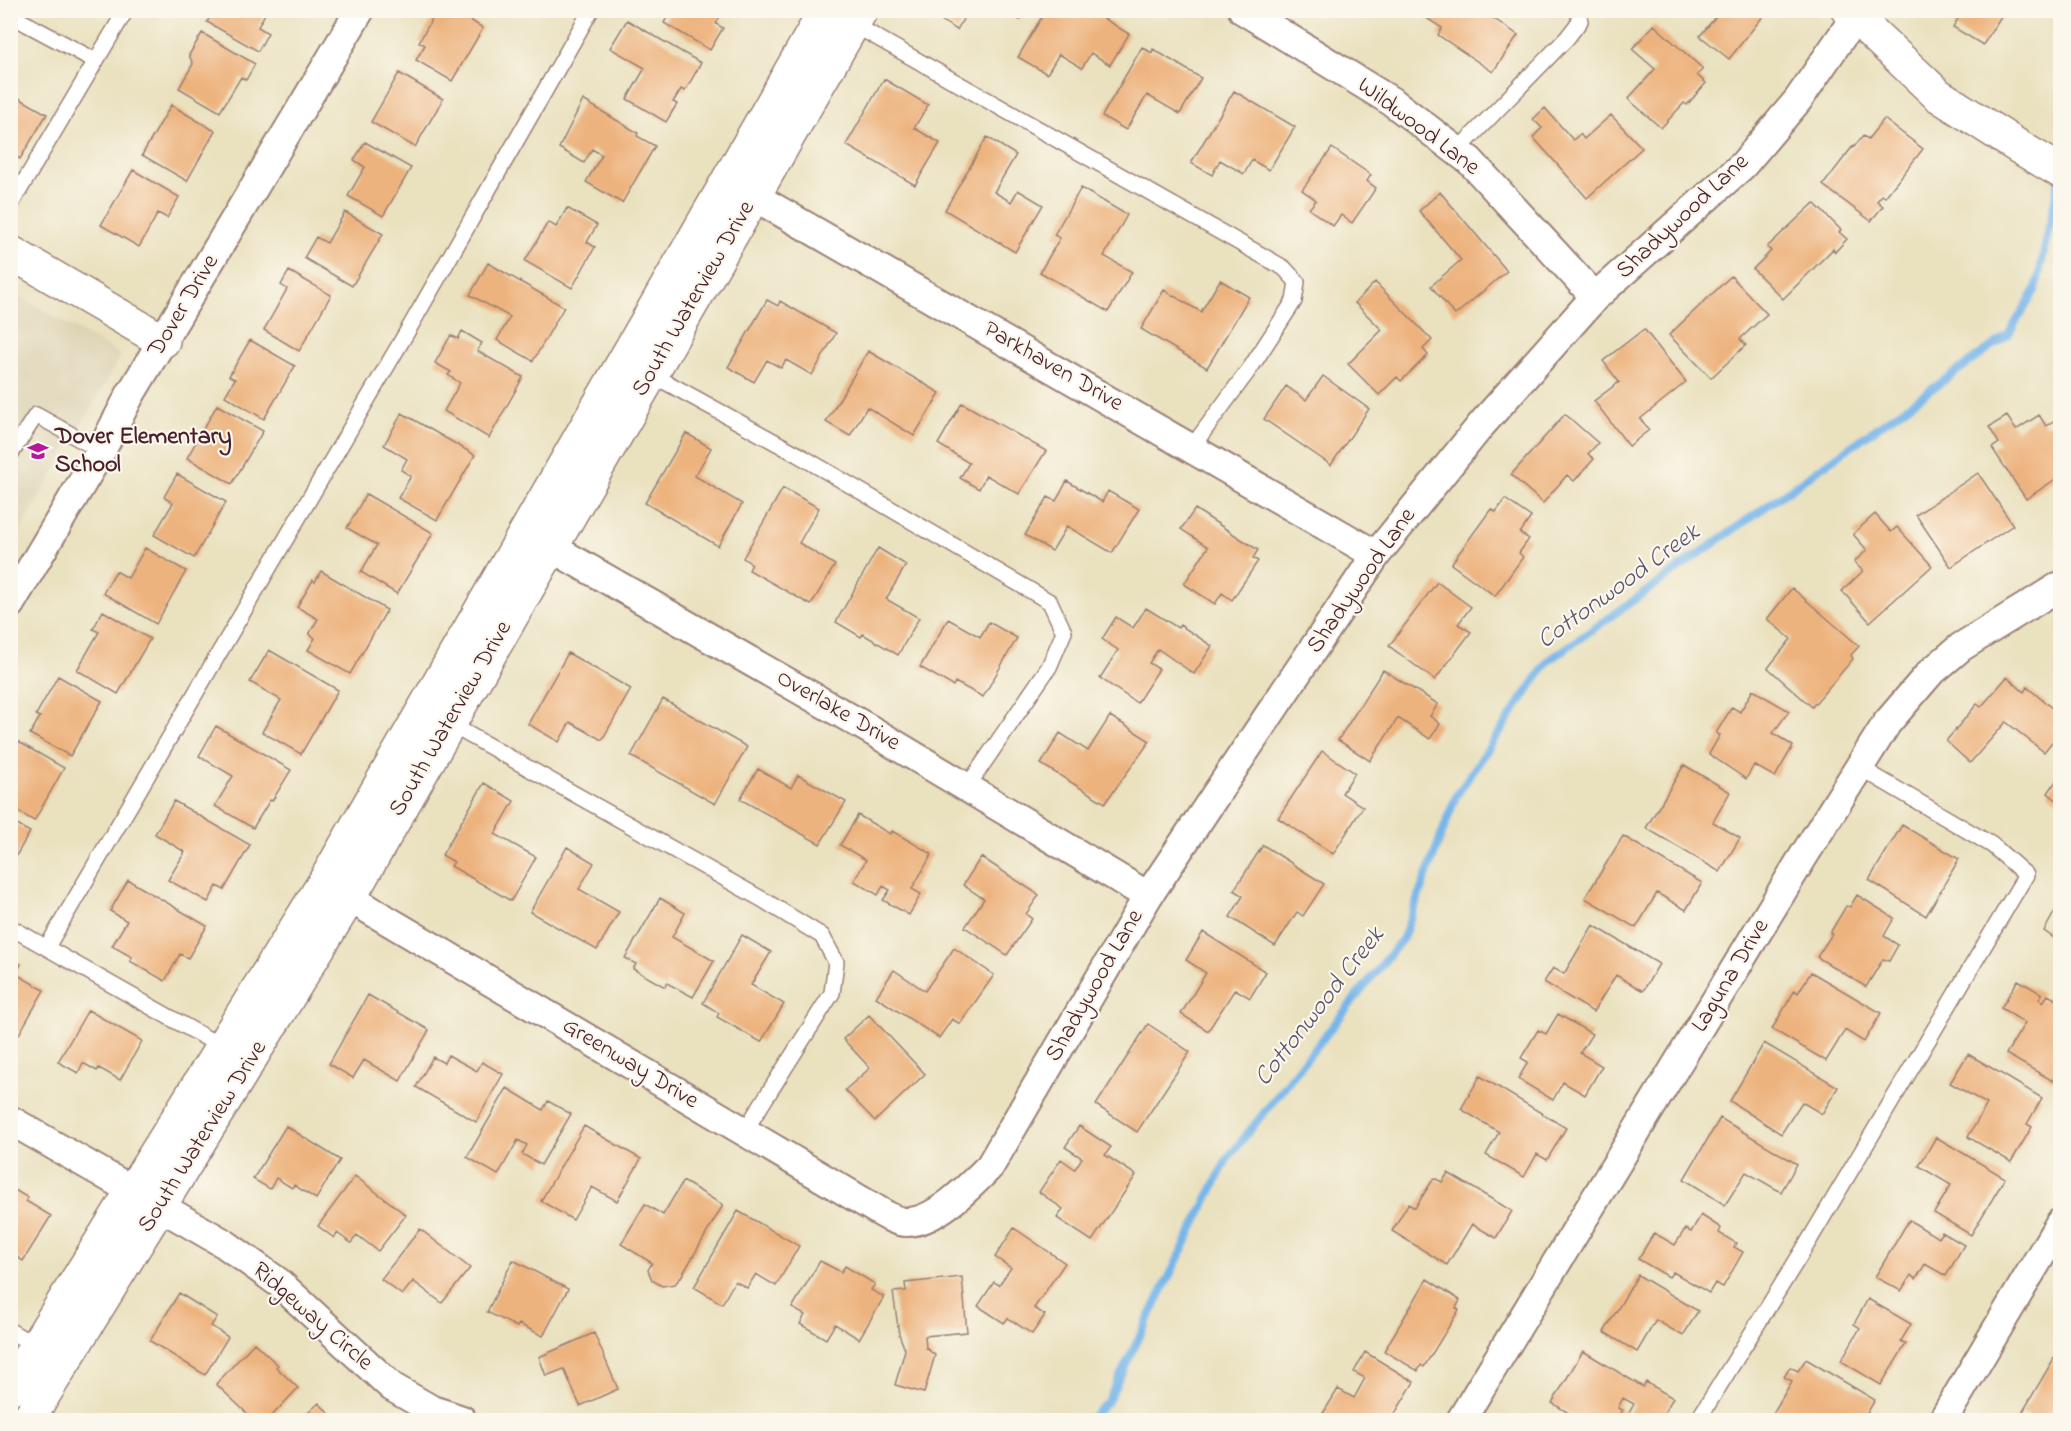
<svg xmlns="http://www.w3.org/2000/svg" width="2071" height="1431" font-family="'Indie Flower',sans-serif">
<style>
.built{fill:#ddd3b4}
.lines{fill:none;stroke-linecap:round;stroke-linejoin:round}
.stream{stroke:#77b6ea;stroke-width:8}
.building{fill:#edb37e}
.lane-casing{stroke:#9a8075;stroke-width:18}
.street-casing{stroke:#9a8075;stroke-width:32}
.secondary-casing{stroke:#9a8075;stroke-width:36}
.lane{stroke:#fff;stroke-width:15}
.street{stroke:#fff;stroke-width:28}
.secondary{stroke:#fff;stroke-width:33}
.labels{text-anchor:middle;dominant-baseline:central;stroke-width:4.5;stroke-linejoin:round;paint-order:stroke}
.street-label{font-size:24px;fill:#4a1f2b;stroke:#fbf7ec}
.poi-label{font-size:24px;font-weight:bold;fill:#4a1f2b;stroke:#fbf7ec;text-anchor:start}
.water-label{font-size:26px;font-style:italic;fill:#5a546e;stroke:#fbf7ec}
</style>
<rect width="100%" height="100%" fill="#fbf7ec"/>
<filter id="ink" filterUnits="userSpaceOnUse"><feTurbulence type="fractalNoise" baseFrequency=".0167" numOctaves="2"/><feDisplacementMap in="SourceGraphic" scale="12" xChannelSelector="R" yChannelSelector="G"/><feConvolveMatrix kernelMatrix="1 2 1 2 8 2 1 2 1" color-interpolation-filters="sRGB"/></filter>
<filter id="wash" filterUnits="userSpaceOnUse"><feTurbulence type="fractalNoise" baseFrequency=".008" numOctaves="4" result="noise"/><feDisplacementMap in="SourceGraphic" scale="24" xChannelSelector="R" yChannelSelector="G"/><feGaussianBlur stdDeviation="1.35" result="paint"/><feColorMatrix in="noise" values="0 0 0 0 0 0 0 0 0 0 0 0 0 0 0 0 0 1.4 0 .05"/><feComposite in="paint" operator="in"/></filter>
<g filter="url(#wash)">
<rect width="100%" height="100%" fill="#eae1bf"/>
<path class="built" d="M11 291 121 355 11 547Z"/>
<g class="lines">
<path class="stream" d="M1089 1420 1108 1401 1227 1159 1403 938 1456 796 1548 661 2008 335 2036 289 2060 176"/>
</g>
<g id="blocks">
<path class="building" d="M214 10H267L258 27 268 33 258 51 207 22Z
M437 10H454L483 28 452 81 416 60 425 45 419 42Z
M671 10H723L716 24 723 28 710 50 664 23Z
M930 10H968L957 30 929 13Z
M1003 10H1025L1020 20Z
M1046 10H1090L1129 34 1110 65 1091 53 1082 68 1059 54 1047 74 1018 57Z
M1434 10H1489L1487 14 1518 35 1493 72 1438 35 1442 28 1428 19Z
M1721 10H1768L1729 59 1700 36Z
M1963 10H2005L1983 45 1953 27Z
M627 20 701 63 685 91 681 89 673 102 677 104 666 122 627 99 645 68 610 48Z
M1654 25 1703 69 1697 75 1706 83 1687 105 1684 103 1661 128 1628 99 1655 69 1632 49Z
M202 33 255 64 246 80 241 77 220 112 179 88 193 64 189 55Z
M1142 47 1152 53 1153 49 1201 78 1180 114 1147 95 1126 130 1102 116Z
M399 73 443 99 415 147 371 122Z
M884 79 928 105 914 128 940 143 915 185 846 145Z
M1234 91 1295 127 1269 170 1252 160 1244 174 1220 160 1212 175 1191 163Z
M10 93 47 114 20 159 10 153Z
M583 100 638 133 637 136 655 146 622 203 586 182 602 155 592 149 584 163 559 148Z
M171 105 215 131 187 181 142 155Z
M1545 108 1573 140 1580 134 1584 139 1611 115 1642 148 1587 198 1533 137 1542 128 1533 119Z
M1884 119 1923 149 1885 197 1882 195 1877 201 1883 206 1871 221 1823 185 1853 146 1854 147 1863 136 1868 139Z
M987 137 1016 155 994 192 1011 202 1018 190 1043 205 1015 252 945 210Z
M365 142 411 168 383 216 348 196 365 167 354 160Z
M1332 148 1371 175 1367 181 1376 188 1352 223 1341 215 1333 226 1309 209 1316 200 1302 190Z
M133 170 179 197 167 218 158 213 139 247 101 225Z
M1081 188 1127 215 1104 256 1132 272 1108 312 1040 272 1060 238 1054 235Z
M1440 192 1507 271 1455 315 1431 286 1461 260 1419 211Z
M1814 203 1841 230 1839 232 1847 239 1835 252 1833 249 1783 299 1753 269 1771 251 1767 247Z
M567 208 597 225 587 242 595 247 572 288 525 261 548 222 556 227Z
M345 212 383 234 352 286 304 258 316 237 327 243Z
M488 263 564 307 533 361 497 340 510 317 470 295Z
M289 271 331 295 299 351 264 330 287 289 281 285Z
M1731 276 1767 314 1740 339 1746 345 1711 378 1669 335Z
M1220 280 1249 297 1207 368 1141 329 1164 290 1201 312Z
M1375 282 1432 340 1423 349 1428 355 1401 381 1397 377 1379 395 1348 364 1382 330 1355 303Z
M767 300 778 306 780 301 836 333 812 375 786 360 781 368 767 360 754 382 728 367Z
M1644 329 1686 382 1640 419 1649 430 1629 446 1594 401 1619 382 1603 361Z
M462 331 482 343 477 351 523 377 489 438 444 411 460 383 448 375 451 372 435 363 451 335 458 339Z
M250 340 295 366 264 419 225 396 235 379 229 376Z
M868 351 940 393 914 436 867 407 850 436 826 422Z
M1323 376 1369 409 1331 465 1264 419 1286 386 1306 400Z
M962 403 1046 451 1019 494 986 475 979 489 960 478 969 463 938 444Z
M217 405 263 431 232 484 187 458Z
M402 413 475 455 437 520 398 498 411 476 401 470 407 459 384 445Z
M1565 414 1598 443 1588 454 1594 459 1574 481 1567 475 1543 503 1511 475Z
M2039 415 2046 426 2056 419 2060 426V476L2026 499 1992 448 1999 443 1989 427 2007 416 2016 430Z
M686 433 711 448 695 476 742 504 718 546 645 503Z
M1978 473 2013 525 1951 567 1916 515Z
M177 474 226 502 194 558 154 535 173 503 164 497Z
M1067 481 1102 502 1108 491 1139 509 1112 553 1067 526 1052 551 1025 535 1048 497 1056 501Z
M783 488 819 508 799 543 835 565 811 605 749 570 752 564 743 558Z
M366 494 433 533 397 594 361 572 377 545 347 528Z
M1505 499 1531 517 1520 533 1529 539 1519 553 1523 557 1495 596 1451 564 1491 509 1496 512Z
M1195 509 1258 550 1253 558 1258 561 1232 600 1222 593 1215 604 1184 584 1208 547 1181 529Z
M1875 514 1891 532 1897 527 1932 566 1870 622 1842 591 1863 571 1854 562 1867 550 1853 534Z
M145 548 186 571 156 624 103 593 116 571 128 578Z
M878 548 906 565 886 599 919 618 898 655 863 634 861 637 836 622Z
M321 571 387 610 350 674 308 650 315 638 309 634 318 619 297 607 313 580 315 582Z
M1437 582 1471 607 1458 624 1471 632 1435 680 1389 646Z
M1792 588 1859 646 1851 655 1853 659 1812 707 1768 668 1791 639 1767 619Z
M1146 608 1178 628 1180 625 1212 646 1194 674 1158 649 1149 663 1159 669 1137 703 1100 678 1118 650 1102 639 1116 617 1133 628Z
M103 611 150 639 118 694 77 670 99 632 93 629Z
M948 619 980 637 989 622 1017 638 983 697 955 682 953 686 920 667Z
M269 650 338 690 301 754 262 732 281 700 250 682Z
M568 653 631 689 602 740 570 722 559 742 528 724Z
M1383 670 1438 704 1430 716 1440 724 1430 739 1398 718 1370 761 1338 740Z
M58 676 102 701 70 756 30 734 40 717 36 715Z
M2007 677 2024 692 2027 687 2060 715V732L2044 752 2006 722 1970 763 1946 741 1977 704 1981 707Z
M1753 690 1789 711 1773 733 1793 746 1775 777 1754 765 1746 779 1709 754 1720 735 1716 733 1732 707 1740 712Z
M663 699 747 747 715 804 631 756Z
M1110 716 1150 741 1105 803 1041 764 1060 733 1088 751Z
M216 726 291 770 272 801 270 800 253 828 215 806 233 776 199 756Z
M17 741 64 768 34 821 10 807V753Z
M1322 751 1355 773 1342 793 1363 807 1333 854 1278 818Z
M1684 765 1730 792 1713 822 1740 838 1720 872 1646 828Z
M758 769 791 788 798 775 846 802 820 844 740 799Z
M2060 775V803L2048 793Z
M484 783 514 801 495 834 536 857 511 901 451 866 454 862 442 855Z
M174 801 250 845 224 890 217 886 208 902 168 880 185 852 155 834Z
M858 815 890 834 892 831 932 854 912 889 921 894 909 915 883 900 890 890 883 886 878 895 854 881 866 860 840 845Z
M10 821 30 832 10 866Z
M1902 825 1959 859 1926 916 1869 880Z
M1623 836 1702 883 1686 910 1657 893 1636 928 1585 898Z
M1263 845 1324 884 1303 916 1297 912 1275 946 1230 917 1243 896 1234 890Z
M567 847 594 863 579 889 619 912 597 950 530 912Z
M981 857 1039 895 1026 914 1032 919 1007 955 965 927 984 899 963 885Z
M128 880 207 926 188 958 180 954 165 981 130 961 132 957 112 946 127 921 110 911Z
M1857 895 1894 918 1884 936 1898 945 1889 961 1883 959 1866 987 1817 957 1832 934 1830 933 1846 906 1850 907Z
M660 898 685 913 672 937 714 961 693 997 667 983 665 987 633 969 636 964 625 958Z
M2060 902V942L2044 931Z
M1593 925 1659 964 1643 991 1616 975 1593 1012 1544 982 1553 968 1564 974Z
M1203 932 1266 972 1250 998 1235 989 1208 1031 1181 1014 1206 973 1186 960Z
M742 935 771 952 751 985 784 1004 761 1042 717 1017 719 1013 703 1003Z
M954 948 994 975 960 1024 952 1019 939 1038 876 997 894 970 925 991Z
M10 958 21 964 16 974 44 990 18 1036 10 1032Z
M1811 972 1881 1013 1864 1042 1845 1030 1826 1061 1772 1029 1795 990 1798 993Z
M2018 980 2042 994 2039 999 2043 1002 2048 995 2060 1002V1069L2053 1081 2006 1054 2025 1023 2001 1008Z
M368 995 429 1030 400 1081 364 1060 353 1078 329 1064Z
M88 1010 142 1041 120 1080 99 1068 97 1071 83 1063 78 1073 58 1062Z
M1558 1014 1592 1034 1580 1053 1602 1066 1585 1095 1563 1082 1553 1100 1518 1079 1528 1062 1521 1058 1538 1030 1546 1034Z
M869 1015 925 1074 875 1121 845 1090 870 1068 843 1039Z
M1148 1024 1190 1052 1137 1132 1096 1105Z
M1764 1043 1838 1087 1822 1114 1802 1102 1781 1134 1730 1101Z
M1968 1054 2042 1098 2027 1124 2032 1127 2011 1162 1968 1137 1987 1104 1950 1083Z
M448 1055 477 1071 482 1062 503 1074 476 1122 416 1087 433 1057 444 1063Z
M1480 1076 1566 1128 1547 1160 1537 1154 1524 1177 1486 1155 1499 1132 1461 1109Z
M507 1088 543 1110 548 1101 571 1114 541 1165 522 1154 527 1145 518 1140 498 1175 467 1157Z
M1720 1118 1797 1164 1781 1192 1746 1172 1725 1205 1684 1179Z
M286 1126 340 1160 316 1199 294 1185 292 1188 276 1178 270 1189 253 1179Z
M584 1126 641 1159 617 1201 592 1187 573 1220 541 1201Z
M1079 1126 1111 1147 1105 1155 1136 1175 1092 1241 1057 1218 1063 1209 1039 1192 1061 1159 1075 1169 1082 1158 1065 1147Z
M1936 1137 2005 1178 1971 1235 1934 1213 1951 1185 1919 1166Z
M1448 1173 1512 1211 1496 1238 1472 1224 1447 1265 1392 1231 1408 1204 1415 1208 1434 1178 1442 1182Z
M355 1176 406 1215 378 1251 357 1235 351 1243 337 1233 334 1238 318 1226Z
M683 1181 723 1205 681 1277 675 1284 662 1286 652 1280 648 1270 652 1263 621 1244 645 1204 663 1215Z
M10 1187 28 1198 26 1201 51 1216 23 1261 10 1253Z
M738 1211 799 1246 776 1286 756 1274 747 1288 735 1281 722 1304 694 1287Z
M1701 1215 1721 1228 1719 1233 1736 1243 1734 1247 1743 1252 1723 1287 1715 1283 1709 1293 1673 1272 1669 1277 1638 1259 1654 1233 1675 1245 1685 1229 1691 1232Z
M1909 1220 1938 1238 1942 1232 1964 1245 1946 1276 1925 1264 1916 1279 1911 1275 1901 1291 1875 1277Z
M1014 1228 1065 1263 1034 1308 1045 1315 1032 1334 1008 1318 1004 1323 978 1306 994 1282 999 1285 1011 1268 995 1257Z
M420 1229 470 1268 442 1303 413 1281 402 1295 381 1279Z
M513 1260 568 1289 543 1336 519 1324 517 1327 487 1312Z
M820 1261 841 1272 845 1266 875 1284 871 1290 884 1297 859 1339 835 1324 826 1339 800 1324 805 1315 792 1308Z
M1638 1275 1698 1311 1683 1336 1656 1320 1637 1352 1604 1332Z
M962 1277 967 1332 925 1336 926 1348 935 1355 924 1393 895 1385 905 1350 899 1334 893 1292 906 1291 905 1283Z
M1427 1279 1460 1300 1456 1308 1459 1310 1424 1367 1421 1365 1418 1371 1384 1351Z
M179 1293 217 1317 211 1326 228 1337 205 1375 150 1341Z
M1868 1299 1911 1324 1901 1341 1906 1344 1881 1385 1841 1361 1860 1328 1854 1324Z
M594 1333 618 1389 580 1406 564 1369 546 1376 539 1357Z
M254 1343 278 1365 276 1367 298 1388 268 1420H254L216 1384Z
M1583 1351 1643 1387 1646 1382 1673 1398 1660 1420H1642L1629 1413 1634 1404 1623 1398 1618 1408 1623 1410 1617 1420H1580L1552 1403Z
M1365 1352 1414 1382 1391 1420H1332L1322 1415 1338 1389 1354 1398 1365 1378 1354 1372Z
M2057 1353 2060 1355V1420H2034L2022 1413Z
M1806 1359 1875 1400 1863 1420H1780L1772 1415 1792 1381 1784 1377 1790 1367 1798 1371Z
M319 1403 335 1420H300Z"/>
</g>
</g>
<g filter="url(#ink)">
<use href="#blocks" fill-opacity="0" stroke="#9a8075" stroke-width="1.5"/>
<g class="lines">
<g class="lane-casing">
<path id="lane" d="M10 15 96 61
M853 24 1284 268 1297 282 1294 301 1251 367 1192 447
M1457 151 1567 38 1580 21 1578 10
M10 206 126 10
M651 374 797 454 1050 602 1064 632 1049 667 967 787
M10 455 36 415 101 451
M448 723 765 901 822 936 836 962 832 993 744 1132
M10 927 222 1047
M47 947 411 325 591 10
M10 1331 36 1346
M1698 1420 1807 1244 2026 875 1992 845 1859 767"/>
</g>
<g class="street-casing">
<path id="street" d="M1243 10 1394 103 1470 161 1595 297
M736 186 1376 555
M533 537 869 729 1148 896
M10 604 101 451 130 395 360 10
M331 887 872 1207C881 1212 895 1222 906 1222 935 1223 971 1185 990 1166L1148 896 1376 555 1482 424 1595 297 1743 165 1798 100 1860 10
M10 1120 225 1244 278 1282 392 1387 432 1410 462 1420
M1461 1420 1798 865 1887 723 1929 674 1961 647 2060 586
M1943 1420 2060 1223"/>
</g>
<g class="secondary-casing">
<path id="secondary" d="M1848 10 1938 95 2019 147 2060 171
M10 252 163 341
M10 1388 324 883 826 10
M28 1420 349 898 861 10"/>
</g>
<use href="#lane" class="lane"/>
<use href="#street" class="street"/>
<use href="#secondary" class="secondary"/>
</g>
</g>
<defs>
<g id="school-bare" transform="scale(1.62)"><path d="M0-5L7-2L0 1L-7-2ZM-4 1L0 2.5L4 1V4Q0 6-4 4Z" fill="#b5179e" stroke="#fbf7ec" stroke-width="2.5" paint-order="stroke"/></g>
</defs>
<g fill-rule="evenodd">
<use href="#school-bare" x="38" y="451"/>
</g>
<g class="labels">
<g class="street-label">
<text transform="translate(1418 127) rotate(37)">Wildwood Lane</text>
<text transform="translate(1683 217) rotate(-43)">Shadywood Lane</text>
<text transform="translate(694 299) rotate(-60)">South Waterview Drive</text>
<text transform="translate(184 306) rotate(-59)">Dover Drive</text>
<text transform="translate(1053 367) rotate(30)">Parkhaven Drive</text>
<text transform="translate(1362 581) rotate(-55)">Shadywood Lane</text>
<text transform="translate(838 711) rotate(30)">Overlake Drive</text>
<text transform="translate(451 719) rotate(-60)">South Waterview Drive</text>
<text transform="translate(1731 976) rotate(-59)">Laguna Drive</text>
<text transform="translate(1095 986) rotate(-60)">Shadywood Lane</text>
<text transform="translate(630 1064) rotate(31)">Greenway Drive</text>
<text transform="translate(203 1137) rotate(-58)">South Waterview Drive</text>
<text transform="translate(312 1317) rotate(41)">Ridgeway Circle</text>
</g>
<g class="poi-label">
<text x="55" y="437">Dover Elementary<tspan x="55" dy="28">School</tspan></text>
</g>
<g class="water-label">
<text transform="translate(1619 587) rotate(-36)">Cottonwood Creek</text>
<text transform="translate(1320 1007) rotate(-52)">Cottonwood Creek</text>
</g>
</g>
<rect width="2071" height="1431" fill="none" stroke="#fbf7ec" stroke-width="36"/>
</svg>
